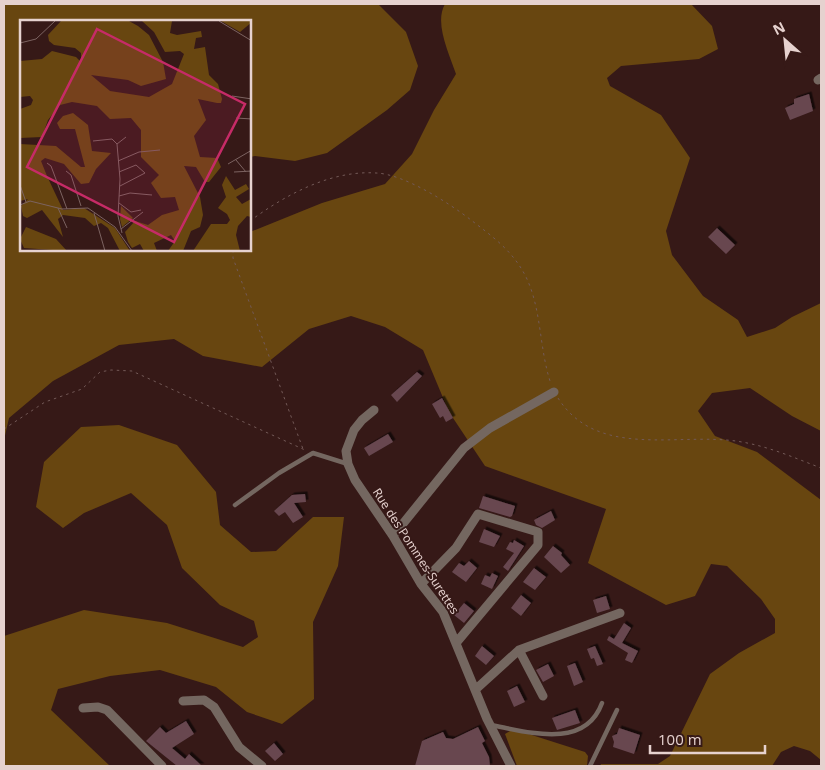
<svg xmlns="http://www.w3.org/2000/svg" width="825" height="770" font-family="'Open Sans',sans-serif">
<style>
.forest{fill:#684610}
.building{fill:#674750;filter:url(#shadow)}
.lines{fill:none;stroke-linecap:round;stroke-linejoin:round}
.path{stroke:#735957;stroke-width:1;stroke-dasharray:2.5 4;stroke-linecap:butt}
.service{stroke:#746760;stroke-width:4.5}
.minor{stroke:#746760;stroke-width:9}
.labels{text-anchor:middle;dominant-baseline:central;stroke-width:4;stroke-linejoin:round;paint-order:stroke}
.street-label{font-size:12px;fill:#e6d2cf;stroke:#361917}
.inset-road{fill:none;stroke:#7c6361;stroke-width:1}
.view{fill:#c62b67;fill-opacity:0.15;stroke:#c62b67;stroke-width:2.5}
.inset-edge{fill:none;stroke:#e6d2cf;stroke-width:2.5}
</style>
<defs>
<filter id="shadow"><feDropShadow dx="2.5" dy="-2.5" stdDeviation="0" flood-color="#0009"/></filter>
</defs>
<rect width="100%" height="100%" fill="#361917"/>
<path class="forest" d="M4 4H378L406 32 418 66 410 90 387 110 327 153 295 161 255 156 250 157V21H21V250H250V232L322 203 385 184 412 154 434 110 456 74C449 53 434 23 445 4H691L712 26 718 49 699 59 621 66 607 78 610 86 661 115 690 158 666 231 672 255 703 296 738 320 747 337 775 328 792 317 821 303V431L792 416 750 388 712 393 698 411 715 436 757 452 821 500V760L810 751 794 746 781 752 772 766H600L601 764H658L670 756 710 674 739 653 775 633V619L761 599 727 566 711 564 695 596 666 605 588 563 606 509 485 466 449 412 423 350 385 327 351 316 309 329 262 367 203 356 174 339 119 345 53 381 9 418 4 440Z
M119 425 177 445 216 492 220 525 251 552 276 551 313 517H344L338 566 313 622 314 699 282 724 247 712 216 687 160 670 110 676 58 689 51 710 110 766H4V636L84 610 167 623 243 647 258 637 254 621 220 605 182 568 167 525 131 493 84 513 63 528 36 507 44 462 81 427Z
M513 729 585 752 588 756 587 766H517L505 734Z"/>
<path class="building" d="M809 94 813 111 790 120 785 108 794 104V99Z
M717 228 735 245 726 254 708 237Z
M417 372 422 376 397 402 391 395Z
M442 398 453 418 446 422 443 416 440 418 432 404Z
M388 434 393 442 369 456 364 448Z
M305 494 306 502 294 503 303 517 293 523 285 512 279 516 274 511 292 495Z
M483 496 515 506 512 516 510 517 479 508Z
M551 511 555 520 542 528 536 525 534 520Z
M484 529 500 536 494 547 479 542Z
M514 540 524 546 508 571 503 567 514 553 506 549 510 542 513 543Z
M553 546 562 553 561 555 570 565 561 573 544 557Z
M469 561 477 568 466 582 452 572 459 563 464 566Z
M534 568 546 577 535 590 523 582Z
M492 573 498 576 492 589 481 584 485 575 490 577Z
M521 595 531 603 521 616 511 608Z
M606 596 610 609 597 613 593 600Z
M464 603 474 611 464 623 454 615Z
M624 623 631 628 622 643 638 651 632 663 625 660 628 653 607 640 609 636 614 639Z
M482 646 494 656 486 665 475 656Z
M595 646 603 664 597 666 594 658 591 659 587 649Z
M575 663 583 682 574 686 567 666Z
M548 664 554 676 543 682 536 670Z
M517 686 525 702 514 707 507 691Z
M575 710 580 723 557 730 552 718Z
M186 721 194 734 172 748 185 759 189 754 202 766H177L146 741 160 727 166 733Z
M478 727 485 741 482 743 489 757 490 766H415L422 741 443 732 446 738 453 739Z
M619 728 640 735 634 754 613 747 614 742 612 736 617 734Z
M274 743 283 754 275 761 265 751Z"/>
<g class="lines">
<path class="path" d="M250 221C285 195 331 170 376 173 404 174 449 203 471 220 493 237 513 251 526 277 542 310 539 349 551 384
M233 250V258L303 449
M558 398C598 461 681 431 742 442 770 447 795 458 821 468
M4 429 45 402 82 389 100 372 111 370 132 371 305 450"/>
<path class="service" d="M235 505 279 473 313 453 348 464
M491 725C528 732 585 750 602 703
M590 766 617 710"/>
<path class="minor" d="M818 80 821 78
M374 410 362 420 354 430 346 451 348 464 355 480 393 536 421 584 443 612 487 719 511 766
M393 536 464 448 490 428 554 392
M421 584 456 548 478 514 538 532V545L456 643
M519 650 543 696
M475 690 519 650 620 613
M183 701 204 700 214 707 239 747 262 766
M83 708 98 707 107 710 162 766"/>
</g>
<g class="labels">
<g class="street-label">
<text transform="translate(416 551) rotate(57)">Rue des Pommes-Surettes</text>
</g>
</g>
<g transform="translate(20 20)">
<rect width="231" height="231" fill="#361917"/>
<path d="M41 1H109L118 6 129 15 143 42 146 59 121 66 108 60 71 55 90 71 129 77 152 64 164 34 160 31 145 32 134 12 122 1H152L150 13 157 15 181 11 182 17 176 18 174 29 185 27 189 55 198 64 202 79 201 83H197L178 79 186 100 174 116 180 137 197 138 201 147 189 162H185L176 147 164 146 180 177 183 195 180 207 171 211 163 231H148L155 221 151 215 134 223 137 231H124L120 224 112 228 108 222 105 212 115 201 128 205 142 195 159 190 155 177 141 178 131 163 139 155 121 137V110L111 98 90 99 77 86 52 82 40 85 28 100 22 117 0 118V89L11 85 13 80 10 76 0 77V41L22 39 32 31 56 37 61 42V33L55 28 34 25 29 21 28 15ZM201 1H231L232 2 220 12ZM53 93 68 105 72 131 91 133 76 149 69 163 61 164 44 144 25 138 21 141 27 156 43 190 64 188 95 208 110 231H100L88 208 81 203 74 206 65 198 43 195 38 199 43 217 22 190 7 198 3 196 1 186 8 179 0 181V124L36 126 61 147H65L55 109H40L37 103 43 96ZM206 156 215 170 226 164 229 169 216 177 222 184 231 179V203V197L227 196 218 206 216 215 220 231H173L191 204H207L210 200 207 194 198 188 206 177 202 165ZM101 186 113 198 102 207 100 199ZM6 207 36 219 47 231 4 228 0 219Z" fill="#684610"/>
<path class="inset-road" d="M199 1 232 21M0 23 16 19 35 1M212 76 232 79M216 98 232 99M73 121 92 119 97 124M216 140 226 152M98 141 119 132 140 130M27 143 31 146 47 189M208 144 232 130M46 151 51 155 61 186M99 152 116 145 125 153 100 166M214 152 232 151M0 165 6 182M99 176 110 173 132 175M99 183 111 192 121 190M0 185 10 181 42 189 68 188 95 207 112 231M38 188 47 208M74 193 85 231M101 209 123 192M102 213 98 196 100 159 97 124 106 117"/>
<path class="view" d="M77 9 225 84 154 222 7 147Z"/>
<rect width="231" height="231" class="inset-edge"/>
</g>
<rect width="825" height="770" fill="none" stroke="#e6d2cf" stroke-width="10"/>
<g transform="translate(785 40) rotate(333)" stroke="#361917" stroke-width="4" paint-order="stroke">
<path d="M0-4L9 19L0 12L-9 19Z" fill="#e6d2cf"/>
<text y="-8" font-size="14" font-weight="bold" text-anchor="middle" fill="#e6d2cf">N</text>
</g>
<path d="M650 745v8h115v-8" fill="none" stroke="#e6d2cf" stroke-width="2.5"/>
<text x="658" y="745" font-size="15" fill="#e6d2cf" stroke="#361917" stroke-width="4" paint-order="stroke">100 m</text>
</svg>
